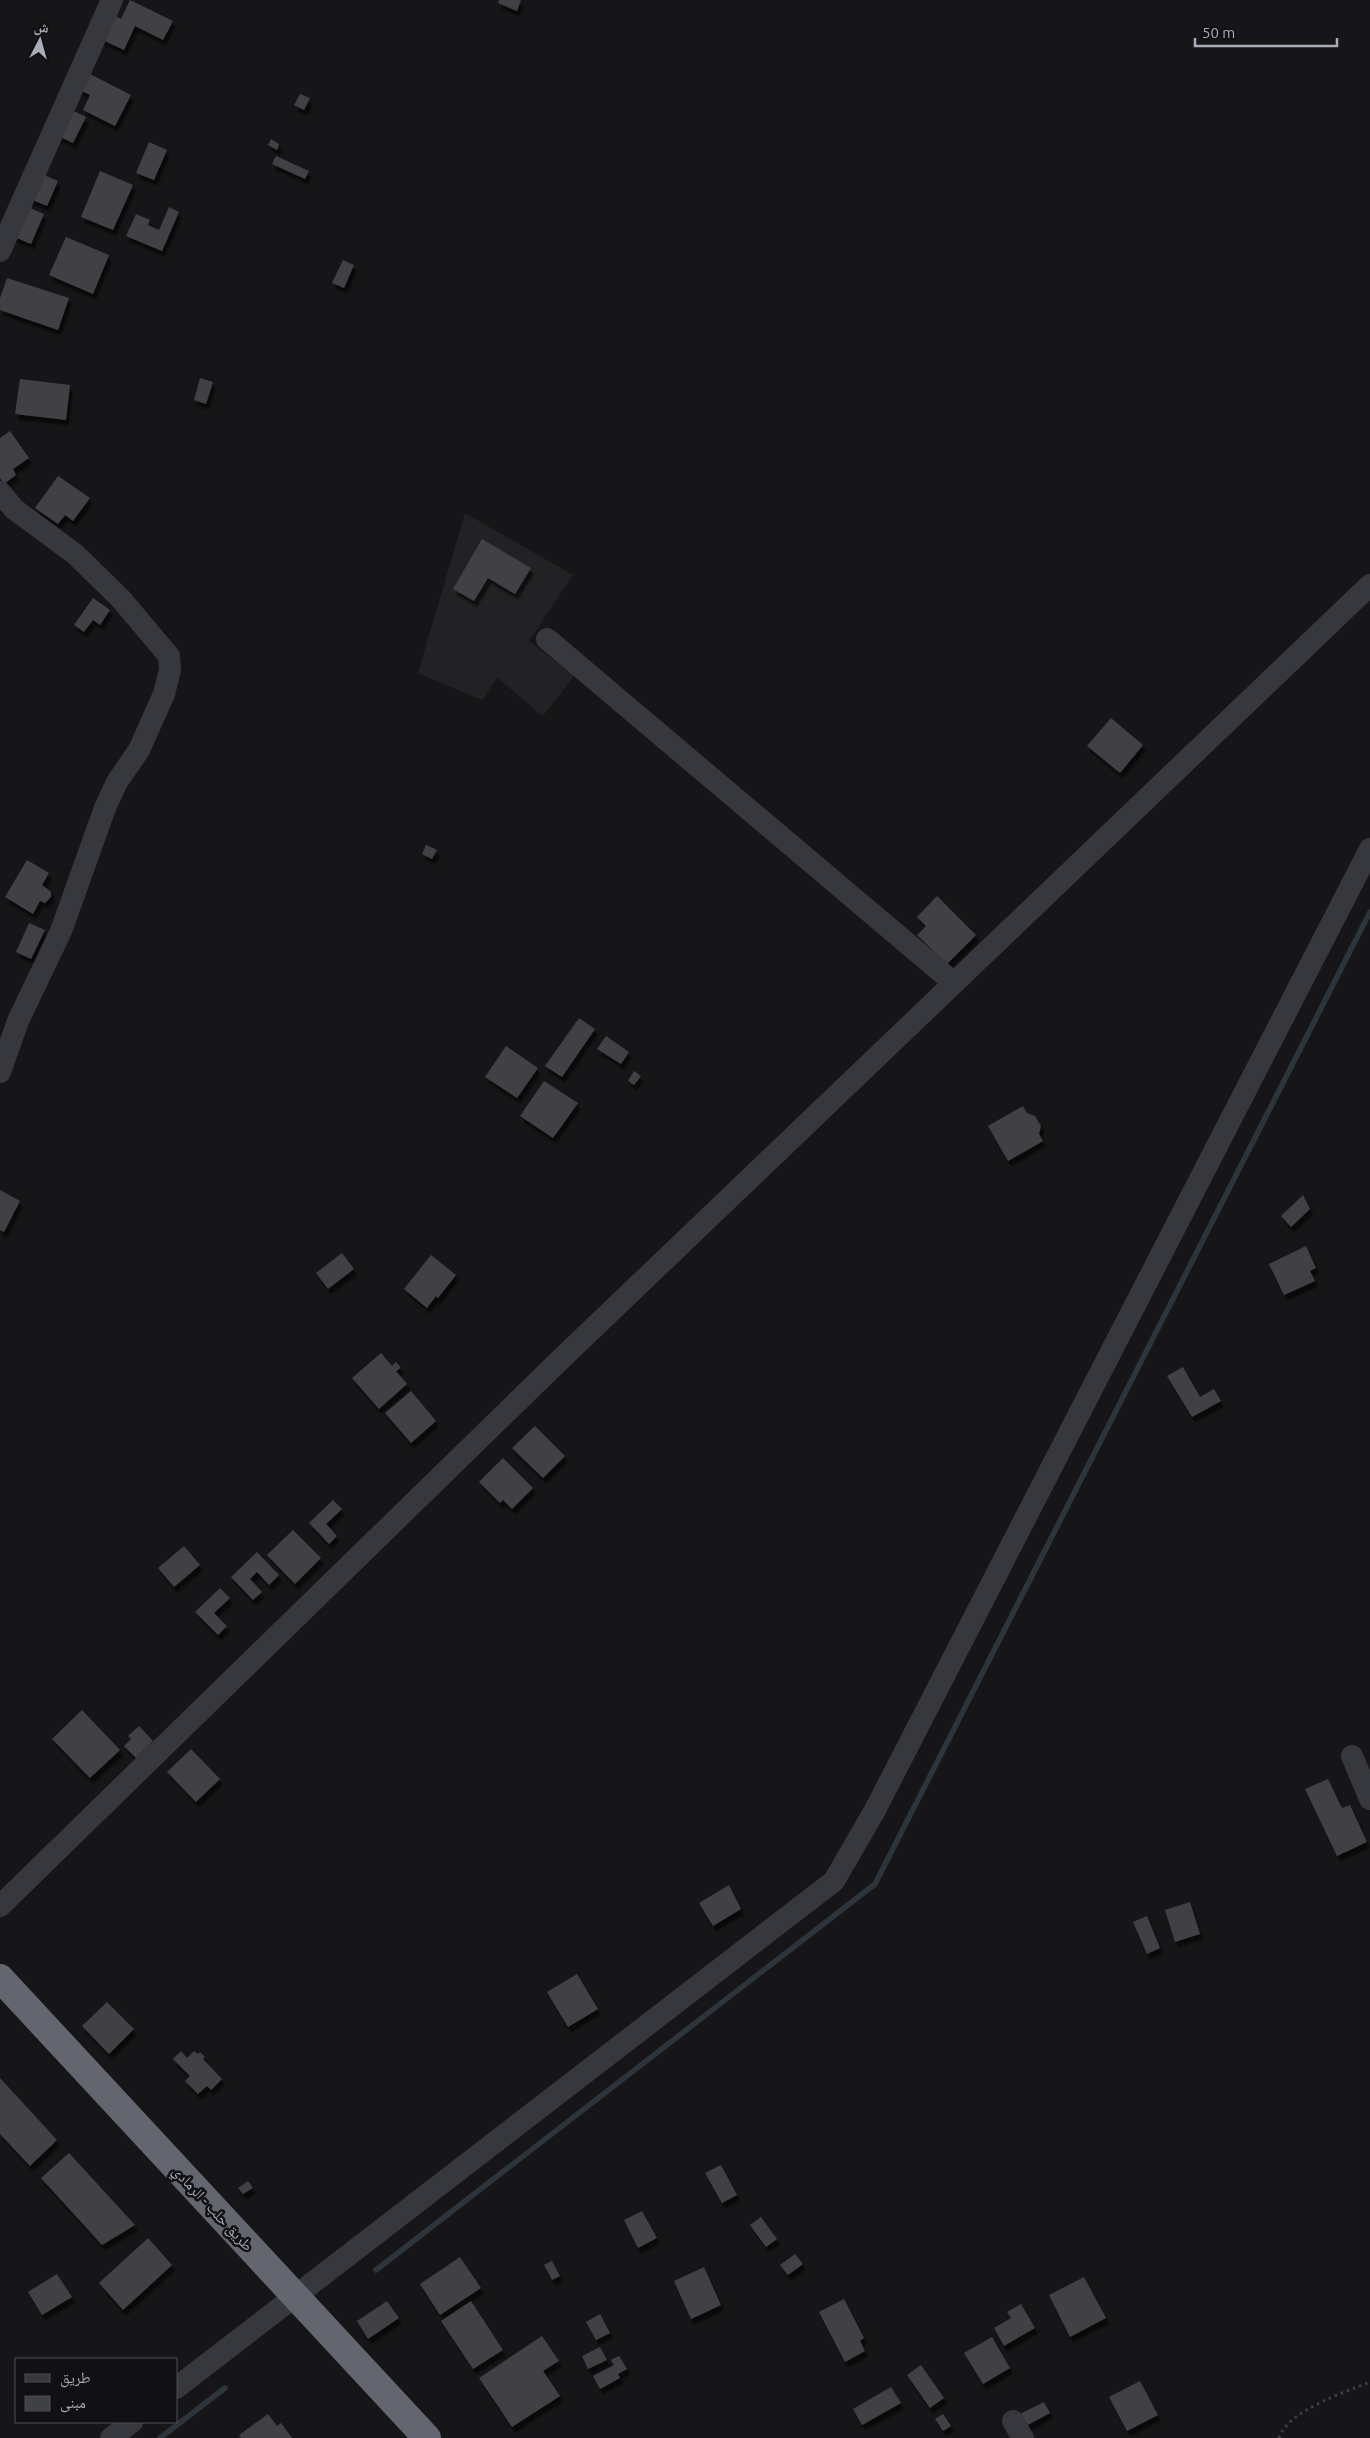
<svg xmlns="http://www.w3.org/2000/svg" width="1370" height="2438" font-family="Ubuntu,'Noto Naskh Arabic',sans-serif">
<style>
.built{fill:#222225}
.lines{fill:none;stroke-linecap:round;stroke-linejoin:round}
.stream{stroke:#2c353c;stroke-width:5.5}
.building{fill:#404145;filter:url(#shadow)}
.path{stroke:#3d3f44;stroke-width:3;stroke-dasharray:2.5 4;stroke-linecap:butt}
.minor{stroke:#37383d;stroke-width:22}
.highway{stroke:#63666e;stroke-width:28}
.labels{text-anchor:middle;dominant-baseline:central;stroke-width:5;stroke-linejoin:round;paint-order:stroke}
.street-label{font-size:15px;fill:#a8adb8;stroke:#111113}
</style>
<defs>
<filter id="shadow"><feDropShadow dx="3" dy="5.5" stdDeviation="1" flood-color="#0009"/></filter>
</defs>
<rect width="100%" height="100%" fill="#161618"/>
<path class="built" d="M465 513 573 575 529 641 574 676 543 716 497 678 482 700 418 673Z"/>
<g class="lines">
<path class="stream" d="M376 2270 875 1884 1370 912
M160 2438 225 2388"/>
</g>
<path class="building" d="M130 0 173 21 163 40 135 26 124 50 98 38 110 13 121 19Z
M499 0H521L517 11 498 3Z
M84 71 131 95 115 126 83 110 90 95 75 88Z
M300 94 310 98 304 110 294 105Z
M67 108 86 117 73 143 54 134Z
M271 139 279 144 277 150 268 145Z
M149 142 167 150 154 180 136 173Z
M276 156 309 171 305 179 272 164Z
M100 171 133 185 113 230 81 217Z
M39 173 58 181 47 206 28 198Z
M25 206 44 214 31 244 12 236Z
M169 207 179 212 162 251 126 236 136 214 150 220 148 225 159 230Z
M66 237 109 255 93 294 49 275Z
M343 260 354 265 344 288 332 283Z
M7 278 69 298 58 330 0 310V298Z
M200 378 213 382 206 404 194 400Z
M20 379 70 385 66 420 15 414Z
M10 431 29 458 13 469 16 475 4 484 0 478V438Z
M58 476 90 498 73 521 65 515 58 524 35 508Z
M482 539 531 568 515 594 488 578 474 601 453 589Z
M93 598 110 610 100 625 93 620 84 632 74 625Z
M1111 718 1143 745 1120 773 1087 746Z
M426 845 437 850 432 859 422 854Z
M27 860 49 873 42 885 51 892V897L45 903 40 901 33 914 5 897Z
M937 896 976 935 947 964 917 935 926 926 917 917Z
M29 923 45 930 31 959 16 952Z
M579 1018 595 1029 562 1077 545 1066Z
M606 1036 629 1052 621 1064 597 1049Z
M506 1046 538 1068 517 1098 485 1077Z
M634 1071 641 1076 634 1085 628 1081Z
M544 1081 578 1103 553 1138 520 1116Z
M1023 1106 1027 1113 1035 1116 1041 1126 1039 1134 1043 1141 1008 1161 988 1126Z
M0 1190 20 1201 4 1232 0 1230Z
M1303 1195 1310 1209 1291 1227 1281 1216Z
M1306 1246 1316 1268 1310 1271 1315 1281 1284 1295 1269 1264Z
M342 1253 354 1269 328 1289 316 1273Z
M431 1255 456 1275 438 1298 436 1296 427 1308 404 1289Z
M381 1353 392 1366 396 1362 401 1368 396 1371 407 1384 379 1409 352 1378Z
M1183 1367 1200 1397 1214 1389 1221 1401 1192 1417 1167 1376Z
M411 1391 436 1421 411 1443 385 1413Z
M535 1426 565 1456 543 1478 512 1448Z
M503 1458 533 1488 512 1509 503 1500 500 1503 479 1482Z
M333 1500 342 1509 326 1524 337 1536 329 1544 309 1523Z
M293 1530 321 1558 295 1584 267 1555Z
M184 1546 200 1565 174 1587 158 1568Z
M257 1552 279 1575 269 1585 257 1572 250 1579 262 1592 253 1600 231 1577Z
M220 1588 230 1598 214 1613 227 1626 218 1635 195 1612Z
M82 1710 120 1750 90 1778 52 1739Z
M139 1726 153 1741 136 1758 124 1746 131 1739 128 1736Z
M191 1749 220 1779 196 1802 167 1772Z
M1328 1779 1342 1808 1350 1805 1367 1842 1337 1856 1305 1789Z
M729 1885 741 1909 713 1926 699 1903Z
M1190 1902 1200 1934 1175 1942 1165 1910Z
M1147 1916 1160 1948 1147 1954 1133 1922Z
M577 1974 598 2009 568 2027 547 1992Z
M107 2002 134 2029 109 2054 82 2026Z
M181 2051 187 2058 194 2051 198 2054 200 2052 205 2057 203 2059 222 2079 211 2090 207 2086 198 2094 185 2081 190 2076 173 2059Z
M0 2078 57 2140 30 2166 0 2134Z
M69 2153 135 2225 102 2245 41 2178Z
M721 2165 737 2195 722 2203 705 2173Z
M248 2181 253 2188 243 2194 238 2188Z
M642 2211 657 2238 638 2248 624 2220Z
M761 2217 777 2239 766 2247 750 2225Z
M148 2238 172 2265 123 2310 99 2283Z
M795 2254 803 2264 788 2275 780 2265Z
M460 2257 481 2288 440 2315 420 2284Z
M552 2261 560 2276 552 2280 544 2265Z
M704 2267 721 2305 691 2319 674 2281Z
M57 2274 72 2297 42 2315 28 2292Z
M1084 2277 1106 2318 1070 2337 1049 2295Z
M844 2299 864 2338 860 2341 865 2351 845 2362 819 2312Z
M387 2301 399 2318 368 2339 357 2321Z
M471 2301 503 2350 473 2369 441 2321Z
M1021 2304 1035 2328 1004 2346 994 2328 1011 2318 1007 2312Z
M600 2314 610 2333 596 2340 586 2322Z
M542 2336 559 2361 543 2371 560 2396 512 2427 479 2378Z
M992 2337 1010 2368 983 2384 964 2353Z
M600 2347 607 2360 588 2369 582 2356Z
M619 2356 627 2369 618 2374 620 2378 600 2389 593 2376 614 2365 611 2360Z
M921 2365 944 2398 930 2408 907 2375Z
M1140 2381 1158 2415 1127 2431 1109 2397Z
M891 2387 901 2403 862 2425 853 2409Z
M1044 2402 1050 2413 1024 2427 1018 2415Z
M268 2414 277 2426 281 2423 292 2438H241L239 2435Z
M943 2414 951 2426 943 2431 935 2419Z"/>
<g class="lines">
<path class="path" d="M1279 2438C1287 2411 1345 2392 1370 2382"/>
<path class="minor" d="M0 251 112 0
M0 492 14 509 75 554 121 599 169 656 170 670 164 694 139 750 117 782 105 808 61 931 18 1021 0 1072
M547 639 954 983
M1352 1756 1370 1799
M0 1906 560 1360 1370 585
M176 2388 834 1881 875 1810 1370 849
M1013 2421 1023 2438
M111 2438 132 2422"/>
<path class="highway" d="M0 1978 427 2438"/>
</g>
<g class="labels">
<g class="street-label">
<text transform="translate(213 2208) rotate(47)">طريق حلب - الرمادي</text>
</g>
</g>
<rect x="15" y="2358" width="162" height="65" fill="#111113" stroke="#4d4f55"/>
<rect x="25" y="2374" width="25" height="8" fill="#37383d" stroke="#4d4f55"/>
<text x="60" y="2383" font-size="15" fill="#a8adb8">طريق</text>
<rect x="25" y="2396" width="25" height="15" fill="#404145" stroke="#4d4f55"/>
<text x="60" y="2408" font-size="15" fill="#a8adb8">مبنى</text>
<g transform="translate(40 40) rotate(6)" stroke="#111113" stroke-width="4" paint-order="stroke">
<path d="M0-4L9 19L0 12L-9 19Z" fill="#a8adb8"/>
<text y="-8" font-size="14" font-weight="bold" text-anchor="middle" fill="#a8adb8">ش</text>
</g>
<path d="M1195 38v8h142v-8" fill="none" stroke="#a8adb8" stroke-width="2.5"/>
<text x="1202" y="38" font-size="15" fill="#a8adb8" stroke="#111113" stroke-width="4" paint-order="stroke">50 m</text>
</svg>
